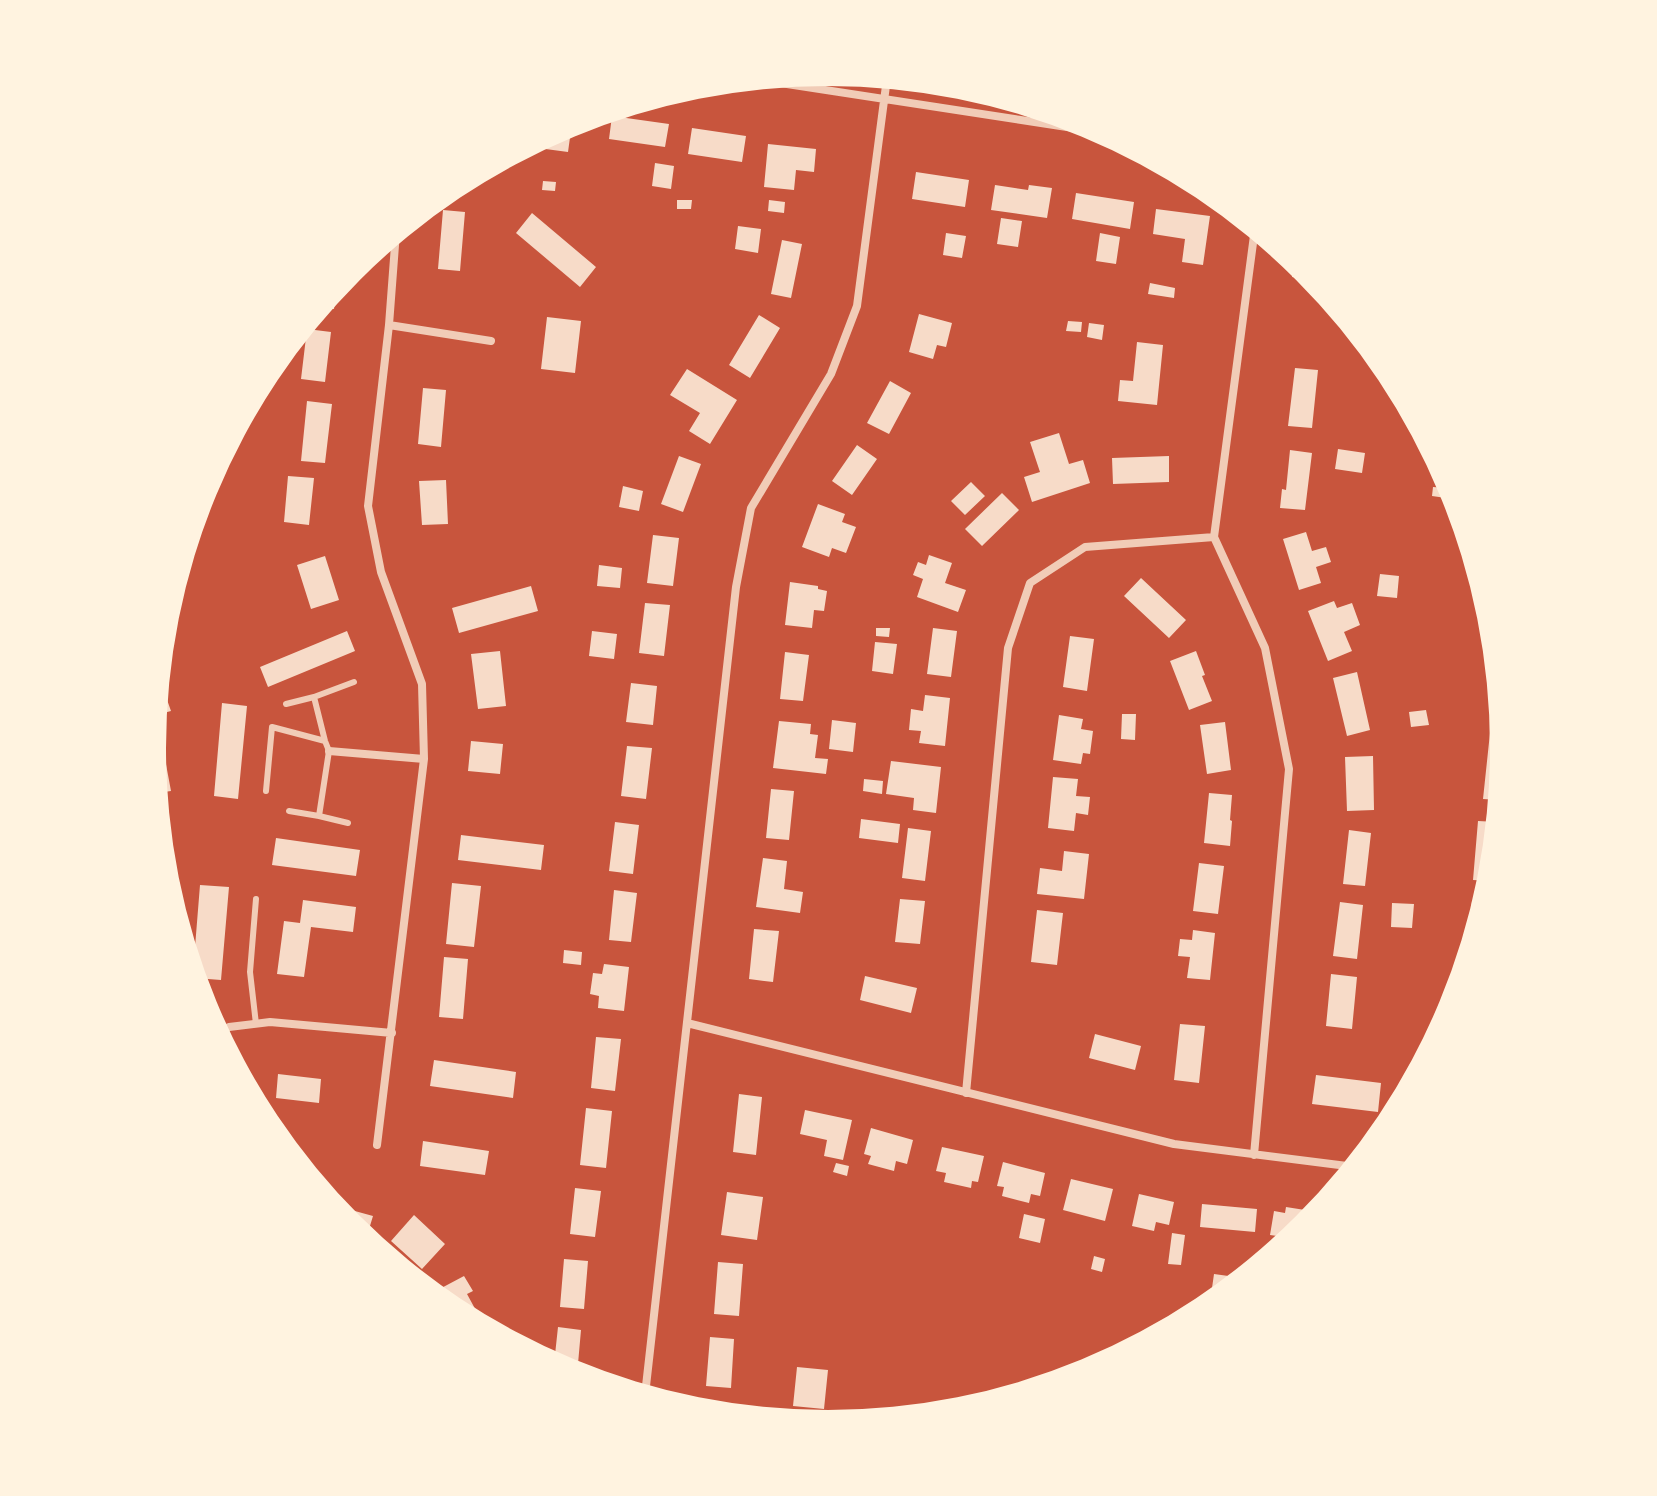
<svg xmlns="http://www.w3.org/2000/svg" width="1657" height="1496" font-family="'Golos Text',sans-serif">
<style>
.building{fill:#f7dbc8}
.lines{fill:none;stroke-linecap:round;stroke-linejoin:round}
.service{stroke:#f1ccb7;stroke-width:6}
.minor{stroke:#f1ccb7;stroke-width:8}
</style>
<rect width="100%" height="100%" fill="#c8553d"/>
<path class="building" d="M612 116 669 124 665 147 609 139Z
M572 123 568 152 538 148 539 140Z
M692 128 746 136 742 162 688 154Z
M768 144 816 149 814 172 796 170 794 190 764 187Z
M655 163 674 166 671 189 652 186Z
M916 172 969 180 965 207 912 199Z
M543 181 556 182 555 191 542 190Z
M995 185 1028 190 1029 185 1052 188 1047 218 991 210Z
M1076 193 1134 202 1130 229 1072 219Z
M677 200H692L691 209H677Z
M769 200 785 202 784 213 768 211Z
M1156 209 1210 216 1203 265 1182 262 1185 239 1153 234Z
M443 210 465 212 460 271 438 269Z
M532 213 596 267 580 287 516 233Z
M1001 218 1022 221 1018 247 997 244Z
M738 226 761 229 758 253 735 249Z
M946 233 966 236 962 258 943 255Z
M1100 233 1120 237 1116 264 1096 261Z
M782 240 802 244 791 298 771 294Z
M1294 260 1307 270 1315 280 1292 277Z
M1150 283 1175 288 1174 298 1148 294Z
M336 287 334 309 319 308Z
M919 314 952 323 946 347 937 345 933 359 909 352Z
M759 315 780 328 750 378 729 365Z
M547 317 581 321 575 373 541 369Z
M1068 321 1082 322 1081 332 1066 331Z
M1089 323 1104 325 1102 340 1087 337Z
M307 329 331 332 325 382 301 379Z
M1137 342 1163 345 1157 405 1118 401 1120 380 1133 381Z
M1295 368 1318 370 1312 428 1288 426Z
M687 369 737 400 710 444 689 431 700 413 670 395Z
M890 381 911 393 889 434 867 423Z
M423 388 446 390 441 447 418 444Z
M307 401 332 404 325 463 301 461Z
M1059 433 1069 464 1083 460 1090 483 1032 502 1024 477 1040 472 1030 442Z
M857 445 877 459 852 495 832 481Z
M1338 449 1365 453 1362 473 1335 469Z
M1290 450 1312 453 1305 510 1280 508 1282 489 1286 490Z
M679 456 701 464 683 512 661 504Z
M1169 456V482L1113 484 1112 458Z
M288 476 314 478 309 525 284 522Z
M446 480 448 524 422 525 419 481Z
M971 482 985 496 965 515 951 501Z
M623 486 643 491 639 511 619 507Z
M1433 487 1446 488V498L1432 496Z
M1002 493 1019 510 982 546 965 529Z
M818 504 845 514 842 522 856 527 846 553 832 548 829 557 802 547Z
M1306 532 1312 551 1326 547 1331 562 1316 567 1321 583 1299 590 1283 539Z
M653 535 679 538 673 586 647 583Z
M929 555 952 563 945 583 966 590 958 612 917 597 923 579 913 575 918 562 926 565Z
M325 556 339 600 311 609 297 565Z
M599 565 622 568 620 588 597 586Z
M1380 574 1399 576 1397 598 1377 596Z
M1141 578 1186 620 1169 638 1124 596Z
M790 582 818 586V589L827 591 824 611 814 610 812 628 785 625Z
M531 586 538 611 459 633 452 608Z
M1334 601 1337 608 1352 603 1360 625 1344 632 1352 651 1328 661 1308 611Z
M645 603 670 605 664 656 639 653Z
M876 628H890L889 637 876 636Z
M933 628 957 631 951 677 927 674Z
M347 631 355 651 268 687 260 667Z
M592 631 617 634 614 659 589 656Z
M1070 636 1094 639 1087 691 1063 687Z
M875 642 897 644 893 674 872 671Z
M500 651 506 706 478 709 471 654Z
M1196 651 1205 675 1202 676 1212 701 1189 710 1170 661Z
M785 652 809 655 803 701 780 699Z
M1357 672 1370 730 1347 736 1333 678Z
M159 677 171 711 156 715V712Z
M631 683 657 686 653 725 626 722Z
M1497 685H1498L1501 715 1493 713Z
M925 695 950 698 945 746 919 743 921 731 909 730 911 709 923 711Z
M222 703 247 706 238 799 214 796Z
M1426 710 1429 725 1411 727 1409 712Z
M1122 714H1136L1135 740 1121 739Z
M1059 715 1083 719 1081 729 1093 731 1090 754 1083 753 1081 764 1053 760Z
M832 720 856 723 853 752 829 749Z
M779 721 811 724 810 734 818 735 815 758 828 759 826 774 773 768Z
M1225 722 1231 770 1207 774 1200 725Z
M1490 733 1503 735 1504 748 1499 800 1483 799Z
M471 741 503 744 500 774 468 771Z
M162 743 171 791 157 793 153 744Z
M627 746 652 748 646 799 621 796Z
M1373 756 1374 810 1347 811 1345 757Z
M891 761 941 767 936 813 913 810 914 798 886 794Z
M1053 777 1078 779 1076 796 1090 797 1088 815 1076 813 1074 831 1048 828Z
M864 779 883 781 882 794 863 791Z
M771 789 794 791 789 840 766 838Z
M1209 793 1232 795 1230 820 1232 821 1230 846 1204 843Z
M861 819 900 824 898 843 859 838Z
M1478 821 1497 822 1491 881 1473 880Z
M615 822 639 825 633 874 609 871Z
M908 828 931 831 925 881 902 878Z
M1349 830 1371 833 1365 886 1343 884Z
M461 835 544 845 541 870 458 860Z
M276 838 360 850 356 876 272 865Z
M1064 851 1089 854 1084 899 1037 894 1040 868 1062 871Z
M763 858 787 861 784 889 803 892 800 913 756 907Z
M1199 863 1224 866 1218 914 1193 911Z
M452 883 481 886 474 947 446 944Z
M200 885 229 887 221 980 195 978 193 972Z
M614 890 637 893 631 942 609 940Z
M900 899 925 901 920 944 895 942Z
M303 900 356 907 353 932 311 927 304 977 277 974 284 921 300 923Z
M1472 901 1485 902 1466 963 1465 962Z
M1340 902 1363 905 1357 959 1333 956Z
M1392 903 1414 904 1412 928 1391 927Z
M1037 910 1063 913 1057 965 1031 962Z
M754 929 779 931 773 982 749 979Z
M1193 930 1215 933 1210 980 1187 978 1190 957 1178 956 1180 939 1192 940Z
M564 950 582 952 581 965 563 963Z
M444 957 468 959 463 1019 439 1017Z
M604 964 629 967 624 1011 598 1008 599 996 590 994 593 973 602 974Z
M1331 974 1357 977 1352 1029 1326 1026Z
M865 976 917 988 911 1013 860 1000Z
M1180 1024 1205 1026 1199 1083 1174 1080Z
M1095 1034 1141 1046 1135 1070 1089 1058Z
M596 1037 621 1039 615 1091 591 1088Z
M434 1060 516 1072 513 1098 430 1086Z
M278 1074 321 1079 319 1103 276 1098Z
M1316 1075 1381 1083 1378 1112 1312 1104Z
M739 1094 762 1097 756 1155 733 1152Z
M586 1108 612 1111 606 1168 580 1165Z
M805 1110 852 1120 843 1160 824 1156 827 1140 800 1134Z
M871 1128 913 1140 907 1164 896 1161 894 1171 868 1164 871 1156 864 1154Z
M423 1141 489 1151 485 1175 420 1166Z
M942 1147 984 1156 978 1182 972 1181 971 1188 944 1182 946 1173 936 1171Z
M1003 1162 1045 1173 1040 1196 1031 1194 1029 1203 1002 1196 1004 1187 997 1186Z
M836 1163 849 1166 847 1176 833 1172Z
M1071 1179 1113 1189 1105 1221 1063 1210Z
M575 1188 601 1191 595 1237 570 1234Z
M727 1192 763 1197 757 1240 721 1235Z
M1139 1194 1174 1202 1169 1225 1156 1222 1154 1231 1132 1226Z
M1202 1204 1257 1209 1255 1232 1200 1227Z
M333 1205 373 1216 366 1239 350 1226Z
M1286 1207 1305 1210V1213L1315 1215 1306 1226 1292 1238 1270 1235 1274 1211 1285 1213Z
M1024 1214 1045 1219 1040 1243 1019 1238Z
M414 1215 445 1244 422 1269 391 1241Z
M1172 1233 1185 1235 1181 1265 1168 1264Z
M1094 1256 1105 1259 1102 1272 1091 1269Z
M564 1259 588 1261 584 1309 560 1307Z
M718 1262 743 1264 739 1316 714 1314Z
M1214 1274 1243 1278 1221 1296 1211 1295Z
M464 1276 473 1291 467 1294 479 1316 471 1320 453 1310 432 1293Z
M558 1327 581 1330 577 1375 554 1364Z
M710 1337 734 1339 731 1388 706 1386Z
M797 1367 828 1370 824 1409 793 1406Z"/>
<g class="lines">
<path class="service" d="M286 704 314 697 354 682
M266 791 272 727 325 741
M289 811 319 816 329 751 325 741 314 697
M319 816 348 823
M256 899 250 972 256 1024"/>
<path class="minor" d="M754 79 1106 133
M389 325 491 341
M329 751 424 759
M687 1023 1174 1144 1355 1167
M218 1033 229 1027 270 1022 392 1033
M966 1093 1008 648 1030 583 1085 547 1214 537
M377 1145 424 759 422 684 381 572 368 506 389 325 396 232
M1254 1155 1289 769 1265 648 1214 537 1255 228
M645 1395 736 587 751 508 831 374 857 306 887 78"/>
</g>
<path d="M0 0H1657V1496H0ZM166 748a662 662 0 1 1 1324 0a662 662 0 1 1-1324 0Z" fill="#fff3e0" fill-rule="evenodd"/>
</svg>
